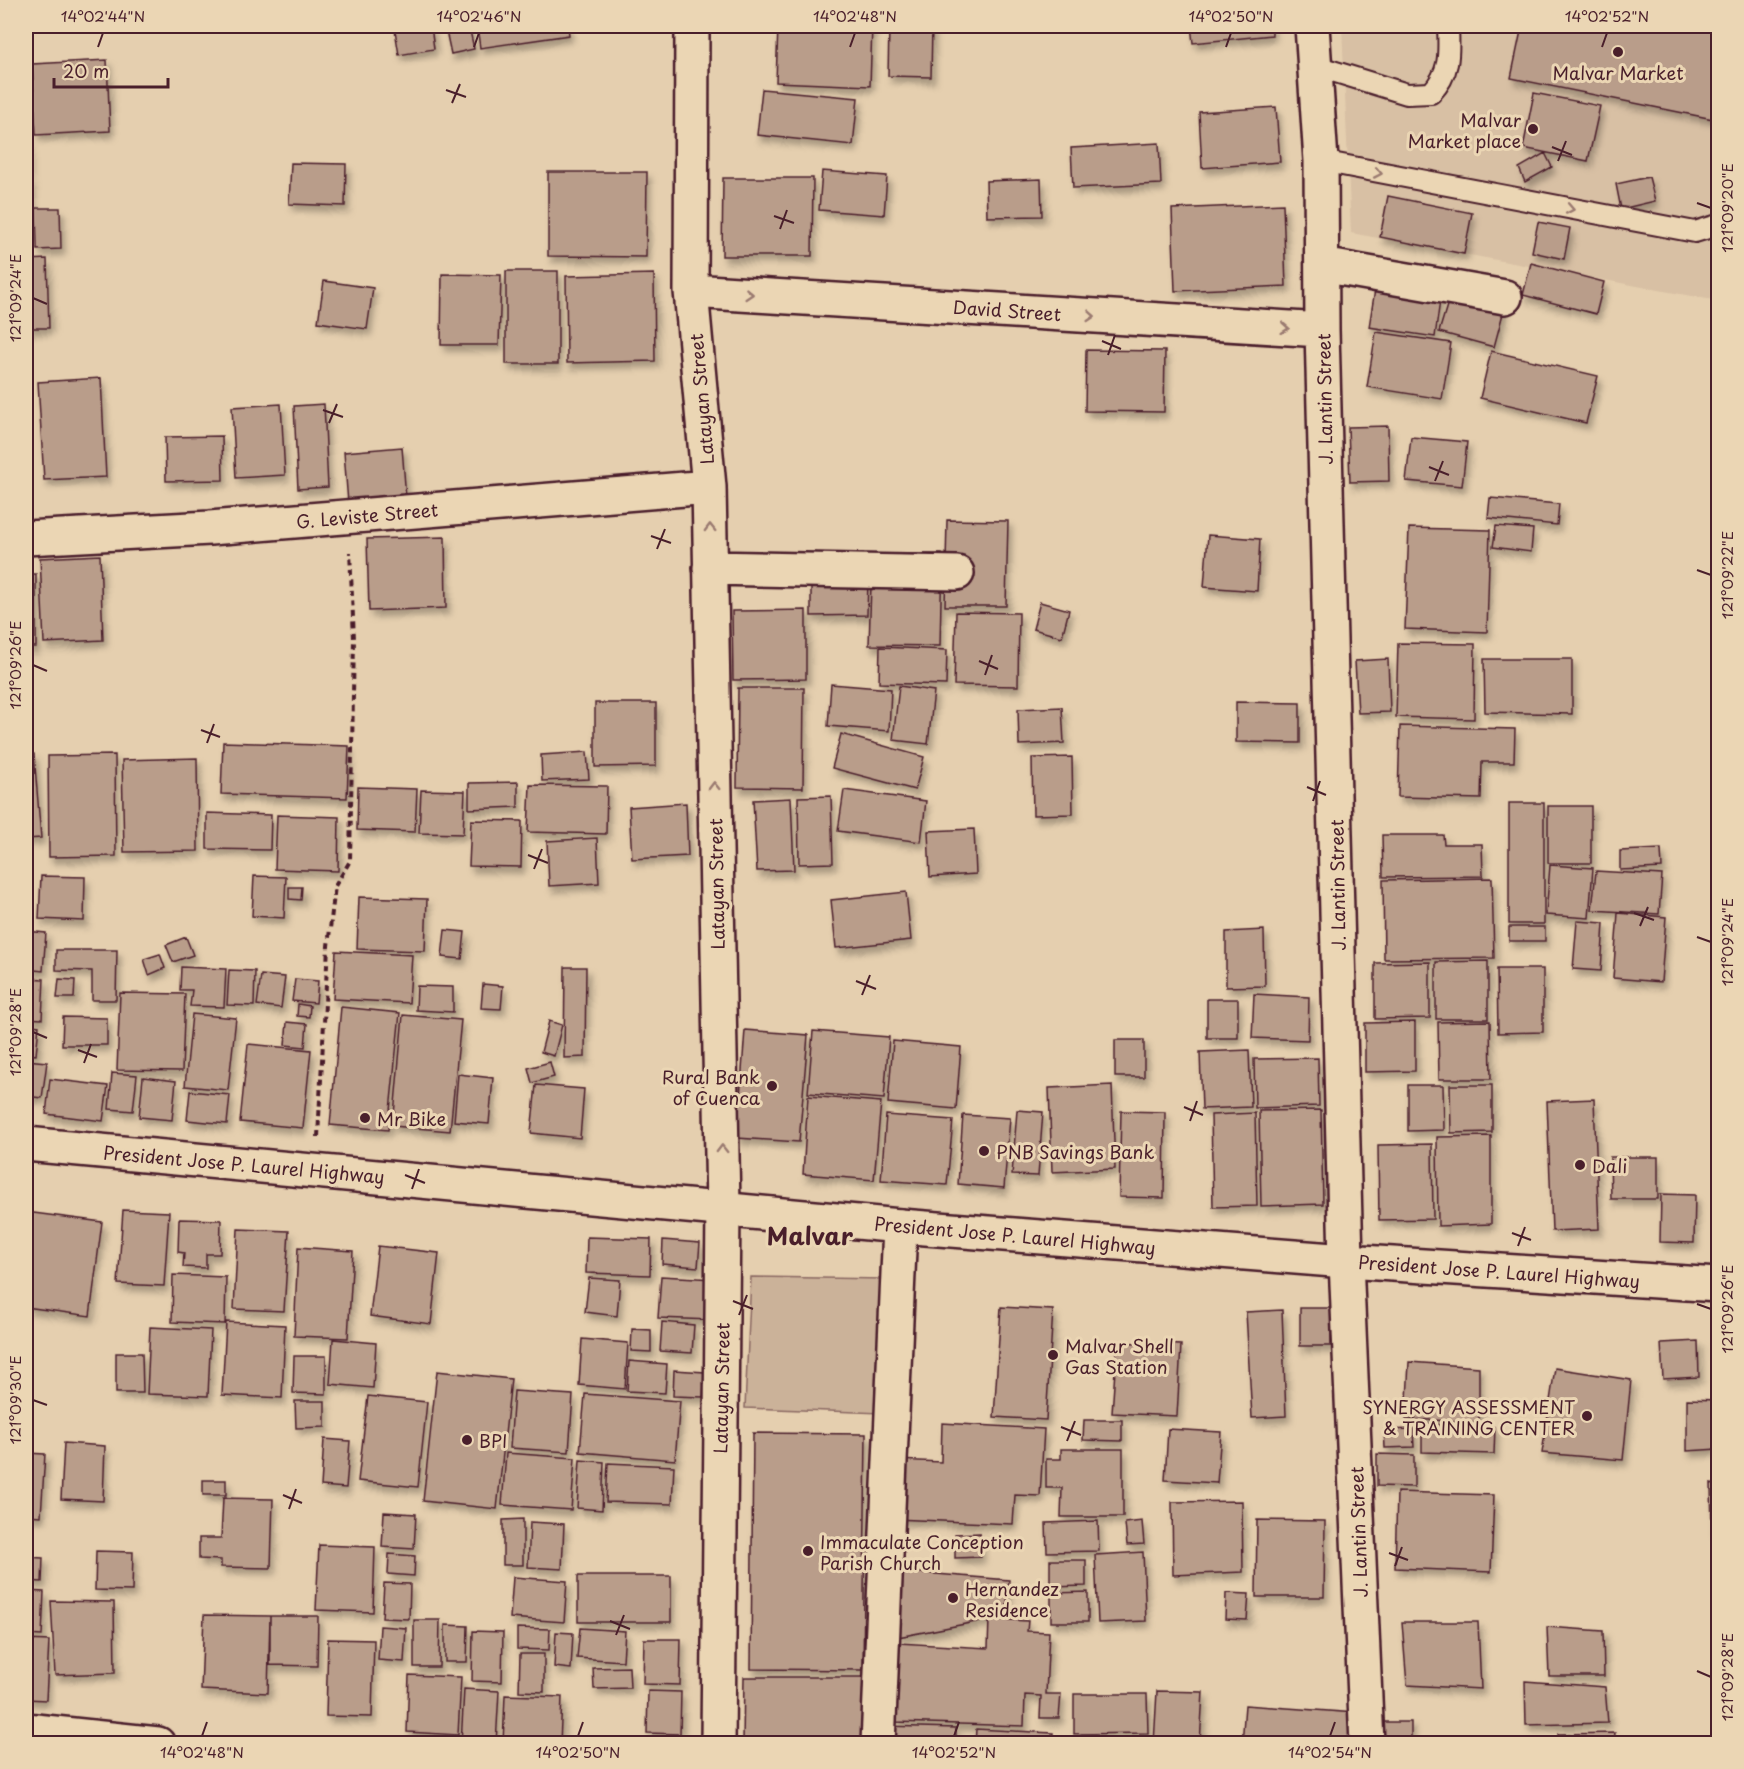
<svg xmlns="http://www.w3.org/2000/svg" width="1744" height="1769" font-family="'Playpen Sans',sans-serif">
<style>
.built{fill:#d8c0a4}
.green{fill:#cbb299;stroke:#8a6862;stroke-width:1.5}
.building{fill:#b99d8a;stroke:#4a1f2b;stroke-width:1.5;filter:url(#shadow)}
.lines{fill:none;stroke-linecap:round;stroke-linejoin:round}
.service-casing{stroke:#4a1f2b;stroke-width:24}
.minor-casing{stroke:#4a1f2b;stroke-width:38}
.trunk-casing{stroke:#4a1f2b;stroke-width:38}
.path{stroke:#4a1f2b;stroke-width:4;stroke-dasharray:6 4.5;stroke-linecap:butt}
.service{stroke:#ebd6b4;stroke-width:20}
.minor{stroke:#ebd6b4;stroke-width:33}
.trunk{stroke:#ebd6b4;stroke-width:33}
.oneway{stroke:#9a7a70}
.ticks{fill:none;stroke:#4a1f2b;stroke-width:2}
.poi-dot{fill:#4a1f2b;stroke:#ebd6b4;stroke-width:2}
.labels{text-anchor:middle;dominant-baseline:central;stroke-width:6;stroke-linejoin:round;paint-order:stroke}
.poi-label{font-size:18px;fill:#4a1f2b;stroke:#ebd6b4;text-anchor:start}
.street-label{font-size:18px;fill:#4a1f2b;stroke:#ebd6b4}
.district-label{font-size:24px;font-weight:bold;fill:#4a1f2b;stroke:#ebd6b4}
.neatline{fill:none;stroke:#4a1f2b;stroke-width:2}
.ticks-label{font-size:15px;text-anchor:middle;fill:#4a1f2b}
</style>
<defs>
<filter id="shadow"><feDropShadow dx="3.5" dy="6" stdDeviation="3" flood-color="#0004"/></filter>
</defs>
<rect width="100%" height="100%" fill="#e5cfaf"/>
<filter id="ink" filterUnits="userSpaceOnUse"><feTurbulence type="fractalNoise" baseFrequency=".0167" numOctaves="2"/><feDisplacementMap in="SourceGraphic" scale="12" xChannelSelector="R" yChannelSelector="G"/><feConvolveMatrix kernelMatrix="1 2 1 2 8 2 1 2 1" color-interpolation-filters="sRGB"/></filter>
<g filter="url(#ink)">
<path class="built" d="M1342 26H1718V301L1351 233Z"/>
<path class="green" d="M751 1277 885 1279 882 1413 745 1408Z"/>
<path class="building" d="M419 26H431L434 49 399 55 395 30Z
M445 26H469L474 49 451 54Z
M477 26H568L569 35 480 48Z
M778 26H872L870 86 776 82Z
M889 26H932L931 77 888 76Z
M1191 26H1272V35L1193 43Z
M1522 26H1718V120L1511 78Z
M107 60 110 131 36 135 32 64Z
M762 89 858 98 853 145 757 135Z
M1534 93 1600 106 1588 161 1523 148Z
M1276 107 1280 162 1202 168 1199 112Z
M26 138H28V176H26Z
M1159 143 1161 184 1073 188 1071 148Z
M1545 153 1552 167 1525 182 1519 168Z
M291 163 346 164 345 206 289 204Z
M822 171 887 176 884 215 819 210Z
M548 172H647L646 257 548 256Z
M1649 177 1655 201 1621 209 1616 184Z
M723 178H813L812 256H722Z
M1041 179 1042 216 987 217 986 181Z
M26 181H31L32 222H26Z
M1388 196 1472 213 1464 254 1380 237Z
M1283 204 1286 286 1175 291 1172 209Z
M36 208H60L61 249 37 250Z
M1538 222 1570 228 1564 259 1532 252Z
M47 259 49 328H26V260Z
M1531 263 1604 282 1596 314 1523 295Z
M506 271H558V364H506Z
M442 274 501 275 499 345H441Z
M654 274 655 361 567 363 566 276Z
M1377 277 1442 286 1435 337 1369 327Z
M324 281 373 288 367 329 318 322Z
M1451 292 1505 306 1494 347 1439 332Z
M1376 332 1451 343 1442 399 1367 387Z
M1086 350 1165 351 1164 412 1085 411Z
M1491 351 1598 376 1586 423 1480 398Z
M101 378 106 477 44 480 38 382Z
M281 404 285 475 236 478 232 407Z
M324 404 328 487 298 489 294 406Z
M1388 426 1389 481 1350 482 1348 427Z
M222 436 223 480 166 481 165 437Z
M1411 437 1467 442 1462 486 1406 481Z
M402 447 406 498 348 503 344 452Z
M1490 498 1559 504 1557 525 1488 518Z
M947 520 1008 521 1006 606H945Z
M1496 526 1533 529 1531 552 1493 547Z
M1409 528 1490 530 1487 632 1405 629Z
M1208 535 1260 539 1257 591 1204 587Z
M445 537 446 608 369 611 367 539Z
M872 554H942L940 646 869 645Z
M100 555 103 640 44 643 40 558Z
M26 574H36V647H26Z
M811 580H868L867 615 811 616Z
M1040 602 1069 610 1062 637 1033 629Z
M806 610V679L733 680 732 611Z
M956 612 1019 613 1018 686 954 685Z
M1398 643 1475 644 1474 719 1396 717Z
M880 647 947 650 946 685 879 683Z
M1388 659 1390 712 1358 713 1355 661Z
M1484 659H1572V714L1485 712Z
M831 684 891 689 889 731 828 726Z
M899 686 934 691 928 744 893 740Z
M738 688H804L803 788 737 787Z
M1236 702 1300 703V743L1236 742Z
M595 703H656V766L595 767Z
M1062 707 1064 743 1019 745 1018 709Z
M1400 726 1515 729 1514 762H1482L1481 799 1398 797Z
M841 734 924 757 915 790 832 768Z
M223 742 349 746 347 798 221 794Z
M587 752 589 779 542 781 541 755Z
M34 754 41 838 26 839V755Z
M115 755 116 856 49 857 48 756Z
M1072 757 1073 814 1033 815 1032 758Z
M197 758 198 851 124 852 122 760Z
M518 782V807L469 809V783Z
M530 785 607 786 606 834 528 832Z
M358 787 417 789 415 832 357 830Z
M421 790 465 791 463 834 419 833Z
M844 790 926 801 921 842 838 831Z
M831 796 833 863 799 864 798 797Z
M791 798 794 870 757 871 753 800Z
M686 803 688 856 632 859 629 807Z
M1509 803H1544V924H1509Z
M1548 806H1591V863H1548Z
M207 813 271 815 270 850 207 849Z
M277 815 339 817 338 871 275 869Z
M471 820 522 821 521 867 469 866Z
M974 829 976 874 930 877 928 831Z
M1382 835H1443L1444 844H1482L1483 876 1383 877Z
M597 838 599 883 549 886 547 841Z
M1661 849 1662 868 1620 870V851Z
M1550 865 1593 868 1589 918 1546 915Z
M1596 871 1662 875 1659 914 1592 910Z
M41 876 85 877 84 921 39 919Z
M254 876 286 877 284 918 252 916Z
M1492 878 1494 958 1384 959 1383 880Z
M289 887H302L301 900 289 899Z
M906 892 911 940 836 948 831 900Z
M359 897 427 899 425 951 357 949Z
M1618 913 1666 917 1661 982 1613 978Z
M1577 921 1604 923 1601 971 1573 969Z
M1509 927H1545V941H1509Z
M445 930 465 932 462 959 442 957Z
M1264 930 1265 986 1226 987V932Z
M26 931 46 933 43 971 26 969Z
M186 937 193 955 173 962 166 945Z
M56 950H117L116 1000H92V971L56 970Z
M336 951 412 955 409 1003 333 999Z
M160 954 165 968 149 975 144 959Z
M1488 961V1019H1436V962Z
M1430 962V1018L1375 1019V963Z
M181 967 226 969 224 1007 190 1006 192 990H180Z
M565 967H586L585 1057 564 1058Z
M1497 969H1543V1032L1498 1033Z
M229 970 255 971 254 1006 227 1005Z
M261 975 285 977 281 1008 257 1005Z
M26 978 44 979 42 1019 26 1018Z
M59 979 75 980 74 998H57Z
M295 979 318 981 316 1003 292 1001Z
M483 984 503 986 501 1009 481 1008Z
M417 986 453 987V1012L416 1010Z
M120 993 185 994 182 1071 117 1070Z
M1254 994 1309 997 1308 1040 1252 1038Z
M1207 999H1238V1038H1207Z
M298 1004 310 1006 309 1017 297 1016Z
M341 1007 400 1013 388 1130 330 1125Z
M192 1014 236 1018 228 1090 185 1086Z
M403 1015 461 1020 450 1131 393 1126Z
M63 1017 107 1018V1045H62Z
M549 1021 562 1025 554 1056 541 1052Z
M1490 1021 1491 1079H1439L1438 1022Z
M287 1022 307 1024 305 1047 285 1045Z
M1415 1022V1071L1365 1072V1023Z
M26 1024 39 1026 36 1055 26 1054Z
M745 1030 808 1035 799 1142 737 1138Z
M813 1031 889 1037 884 1099 808 1093Z
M1115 1040H1144V1077H1115Z
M893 1041 961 1047 956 1109 888 1103Z
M248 1044 311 1050 303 1128 240 1122Z
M1249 1050 1251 1107 1202 1109 1200 1052Z
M1318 1058 1319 1106 1255 1108 1254 1059Z
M26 1060 47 1062 42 1098 26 1096Z
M550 1062 554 1077 532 1083 528 1068Z
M112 1073 137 1075 133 1111 109 1109Z
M458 1074 493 1078 489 1124 454 1121Z
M143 1077 176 1081 172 1120 139 1117Z
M50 1079 108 1086 103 1121 46 1114Z
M536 1085 584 1089 580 1138 531 1133Z
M1112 1085 1115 1169 1052 1172 1049 1088Z
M1408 1085H1443L1444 1130 1408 1131Z
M1450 1085H1492V1132L1451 1133Z
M190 1091 230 1095 227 1124 187 1120Z
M808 1096 881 1102 874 1180 803 1174Z
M1594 1099 1599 1229 1552 1231 1547 1101Z
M1017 1110 1043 1112 1038 1176 1012 1175Z
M1321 1110 1323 1204 1261 1206 1259 1111Z
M1121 1111 1165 1112 1164 1198 1119 1197Z
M1255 1113 1257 1206 1213 1207 1211 1115Z
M886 1115 953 1120 947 1185 881 1180Z
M963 1115 1010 1118 1004 1188 958 1184Z
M1491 1136V1224L1438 1226 1437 1137Z
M1432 1144 1433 1219 1379 1220 1378 1145Z
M1610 1157H1658V1199H1611Z
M1661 1194 1695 1195 1694 1243 1660 1242Z
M123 1210 169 1212 164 1286 118 1284Z
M26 1212 102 1222 90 1316 26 1307Z
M179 1219 221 1220 220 1254H206V1268L183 1267 184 1253 178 1252Z
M238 1229 289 1231 284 1311 234 1309Z
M587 1237 651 1239 650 1275 586 1273Z
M663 1240 700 1243 698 1267 662 1264Z
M378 1246 439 1253 431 1324 370 1316Z
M298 1247 353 1251 348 1338 294 1336Z
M173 1275 226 1277 225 1324 172 1322Z
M661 1276 714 1279 712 1320 658 1318Z
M589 1278 620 1280 617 1316 585 1312Z
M1001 1307 1053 1310 1046 1420 994 1417Z
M1300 1308H1331V1346H1300Z
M1282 1310 1286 1416 1252 1418 1246 1312Z
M226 1322 285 1325 282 1398 222 1395Z
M662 1322 694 1325 692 1353 660 1351Z
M150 1327 211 1330 208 1396 147 1394Z
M632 1329 651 1330V1352L631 1351Z
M333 1339 376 1343 373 1388 330 1384Z
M582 1339 628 1343 625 1389 579 1385Z
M1698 1341 1699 1377 1663 1379 1661 1343Z
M1117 1342 1181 1345 1177 1416 1112 1413Z
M116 1353H142L143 1393H116Z
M294 1356H326V1394L293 1393Z
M629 1361 667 1364 665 1393 627 1391Z
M1409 1362 1479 1367V1422L1406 1419Z
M1555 1368 1631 1380 1623 1460 1542 1453Z
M674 1370 705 1372 703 1397 673 1396Z
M437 1371 511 1379 497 1509 423 1501Z
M514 1391 573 1395 569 1452 510 1448Z
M585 1394 680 1401 675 1460 580 1452Z
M368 1396 427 1402 418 1487 358 1481Z
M1687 1399 1718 1400V1449L1687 1451Z
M295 1401H325V1427L296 1428Z
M1084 1420H1122V1441L1083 1440Z
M942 1423 1044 1429 1040 1496 1015 1495 1013 1524 894 1519 897 1460 941 1462Z
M1422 1424 1495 1427 1494 1454 1422 1452Z
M1168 1429 1221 1432 1217 1483 1165 1480Z
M1413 1429 1414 1447 1385 1448 1384 1430Z
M753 1433 866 1434 863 1670 751 1669Z
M324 1439 350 1441 346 1488 321 1486Z
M64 1443 105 1446 103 1501 61 1499Z
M1061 1449H1123V1517H1061L1062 1488H1046V1459H1061Z
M26 1453 45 1454 41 1516 26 1515Z
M506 1453 575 1458 571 1510 502 1505Z
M1377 1454 1414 1455V1487L1377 1486Z
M580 1460 604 1462 602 1510 577 1508Z
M608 1463 674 1466 672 1504 606 1502Z
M203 1480H226V1495H203Z
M1711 1483 1718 1485V1531H1712Z
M1397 1492 1494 1495 1491 1572 1395 1568Z
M223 1498 273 1499 271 1568 221 1567V1560L199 1559V1538H221Z
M1242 1501 1243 1572 1173 1575 1172 1502Z
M384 1512 416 1514 414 1549 382 1547Z
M523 1519V1565H503V1520Z
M1257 1520 1325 1521 1324 1597H1256Z
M1098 1521 1099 1551 1047 1552 1046 1523Z
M1142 1521 1144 1544 1127 1545 1125 1523Z
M530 1522 564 1524 562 1569 528 1567Z
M980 1533 981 1557 955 1558V1534Z
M319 1545 375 1547 373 1612 316 1610Z
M96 1551 133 1552 132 1591 95 1590Z
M1143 1552 1146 1621 1098 1623 1095 1555Z
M389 1554 415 1556 414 1576 388 1574Z
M26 1557 43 1558 42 1582 26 1581Z
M1050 1560H1086V1586L1050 1587Z
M899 1571 1009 1580 1006 1616 898 1637Z
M578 1576H671V1622H578Z
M513 1577 567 1581 564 1622 510 1618Z
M384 1583 410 1584 409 1619 382 1618Z
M26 1591 44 1592 42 1636 26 1635Z
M1088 1592V1622H1051V1593Z
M1226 1593 1249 1594 1247 1620 1225 1619Z
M51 1601 114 1602 115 1673 55 1675Z
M204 1615 270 1616 268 1693 201 1690Z
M270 1616H318L317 1666 270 1665Z
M989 1619 1028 1621 1027 1631 1049 1632 1046 1694H1061L1059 1718H1040L1041 1696 1025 1695 1024 1726 895 1722 898 1643 988 1648Z
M414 1620H440L439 1667H414Z
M1402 1622H1478L1481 1689 1407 1685Z
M445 1625 468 1626 467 1662H445Z
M380 1626 406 1628 404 1662 378 1660Z
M1547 1627 1603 1631 1604 1676H1549Z
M517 1628 550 1629 549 1650 517 1649Z
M580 1628 625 1631 623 1661 577 1658Z
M473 1631 503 1632 502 1682 472 1681Z
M556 1632 573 1633 571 1669 554 1667Z
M328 1639 374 1640 372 1717 326 1716Z
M644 1639H681L680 1685 643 1684Z
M26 1640 49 1641 46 1700 26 1699Z
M520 1654H544V1692L519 1691Z
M629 1667 630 1688 594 1689 593 1668Z
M409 1675 461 1677 458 1735 407 1732Z
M744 1677H869L868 1744H743Z
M1525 1681 1605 1687 1608 1723 1526 1725Z
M464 1689 499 1691 496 1744H461Z
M648 1691 681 1692 680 1734 647 1733Z
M1157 1691 1203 1692 1200 1744H1154Z
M1074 1694H1147L1148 1733 1074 1734Z
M505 1695 562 1697 560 1744H503Z
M1245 1705 1356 1713 1354 1744H1242Z
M1382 1722H1411V1744H1382Z
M884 1726 956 1728V1744H883Z
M976 1729 1053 1733V1744H975Z
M1615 1733 1614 1744H1559L1558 1734Z"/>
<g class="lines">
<g class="service-casing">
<path id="service" d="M1313 65 1407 94 1431 93C1451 72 1449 53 1448 26
M1321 161 1695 232 1718 225"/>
</g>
<g class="minor-casing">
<path id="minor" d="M692 26 691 291 709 487 723 1207 718 1744
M1312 26 1321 161 1322 330 1346 1261 1367 1744
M1322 265 1505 297
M691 291 1322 330
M26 538 210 528 709 487
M710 568 957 573
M26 1730 158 1744
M878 1744 900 1226"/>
</g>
<g class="trunk-casing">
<path id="trunk" d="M26 1144 900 1226 1346 1261 1718 1285"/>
</g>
<path class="path" d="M318 1137 328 946 335 886 350 861 354 639 350 552"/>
<use href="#service" class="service"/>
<use href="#minor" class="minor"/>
<use href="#trunk" class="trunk"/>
</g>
<defs><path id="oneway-chevron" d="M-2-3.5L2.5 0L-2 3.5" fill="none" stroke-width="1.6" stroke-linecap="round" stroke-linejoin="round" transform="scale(1.5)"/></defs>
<g class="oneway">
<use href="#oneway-chevron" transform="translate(1378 173) rotate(11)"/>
<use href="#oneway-chevron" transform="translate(1570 209) rotate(11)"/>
<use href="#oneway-chevron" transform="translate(749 294) rotate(4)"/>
<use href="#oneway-chevron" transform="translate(1091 316) rotate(4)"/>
<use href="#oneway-chevron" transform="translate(1285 328) rotate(4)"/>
<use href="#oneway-chevron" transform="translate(710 528) rotate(-91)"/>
<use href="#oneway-chevron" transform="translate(714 786) rotate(-91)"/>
<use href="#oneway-chevron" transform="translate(722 1149) rotate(-91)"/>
</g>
</g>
<path class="ticks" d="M98 47 103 33M474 47 479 33M850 47 855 33M1226 47 1231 33M1602 47 1607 33M446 90 466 97M452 103 460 84M1552 147 1572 155M1558 161 1566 141M1697 203 1711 208M774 216 794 223M780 229 787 210M33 298 47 304M1102 341 1121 349M1108 355 1115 335M323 410 343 417M329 423 337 404M1429 467 1449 475M1435 481 1443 461M651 536 671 543M657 549 665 529M1697 570 1711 575M979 661 998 669M33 665 47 671M985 675 992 655M201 730 220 737M207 743 214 724M1307 787 1326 795M1313 801 1320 781M528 855 548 863M534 869 542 849M1634 913 1654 920M1640 926 1648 907M1697 937 1711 942M856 981 876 989M862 995 870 975M33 1032 47 1038M78 1050 97 1057M84 1063 91 1044M1184 1107 1203 1115M1190 1121 1197 1101M405 1175 425 1183M412 1189 419 1169M1512 1233 1531 1240M1518 1246 1525 1227M733 1301 753 1309M1697 1304 1711 1309M739 1315 747 1295M33 1400 47 1405M1061 1427 1081 1435M1067 1441 1075 1421M283 1495 302 1503M289 1509 296 1489M1389 1553 1408 1560M1395 1566 1402 1547M610 1621 630 1629M616 1635 624 1615M1697 1671 1711 1677M202 1736 207 1722M578 1736 583 1722M954 1736 959 1722M1330 1736 1335 1722"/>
<g class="poi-dot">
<circle cx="1618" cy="52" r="6"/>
<circle cx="1533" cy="129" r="6"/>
<circle cx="772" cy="1086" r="6"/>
<circle cx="365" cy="1118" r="6"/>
<circle cx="984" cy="1151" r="6"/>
<circle cx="1580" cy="1165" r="6"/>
<circle cx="1053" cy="1355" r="6"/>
<circle cx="1587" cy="1416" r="6"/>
<circle cx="467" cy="1440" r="6"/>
<circle cx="808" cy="1551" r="6"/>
<circle cx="953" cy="1598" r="6"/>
</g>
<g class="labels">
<g class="poi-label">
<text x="1618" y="72" text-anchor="middle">Malvar Market</text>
<text x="1521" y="119" text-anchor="end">Malvar<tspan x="1521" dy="21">Market place</tspan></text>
<text x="760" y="1076" text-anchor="end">Rural Bank<tspan x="760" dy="21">of Cuenca</tspan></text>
<text x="377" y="1118">Mr Bike</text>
<text x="996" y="1151">PNB Savings Bank</text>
<text x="1592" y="1165">Dali</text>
<text x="1065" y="1345">Malvar Shell<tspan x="1065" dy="21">Gas Station</tspan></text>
<text x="1575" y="1406" text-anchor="end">SYNERGY ASSESSMENT<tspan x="1575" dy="21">&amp; TRAINING CENTER</tspan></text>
<text x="479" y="1440">BPI</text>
<text x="820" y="1541">Immaculate Conception<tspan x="820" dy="21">Parish Church</tspan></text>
<text x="965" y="1588">Hernandez<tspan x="965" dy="21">Residence</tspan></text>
</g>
<g class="street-label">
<text transform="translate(1007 310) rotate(4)">David Street</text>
<text transform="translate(701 399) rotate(-95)">Latayan Street</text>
<text transform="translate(1324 399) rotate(-91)">J. Lantin Street</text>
<text transform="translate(367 515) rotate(-5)">G. Leviste Street</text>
<text transform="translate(716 884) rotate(-91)">Latayan Street</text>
<text transform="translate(1337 885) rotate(-91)">J. Lantin Street</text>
<text transform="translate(244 1164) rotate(5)">President Jose P. Laurel Highway</text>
<text transform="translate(1015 1235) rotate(5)">President Jose P. Laurel Highway</text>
<text transform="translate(1499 1271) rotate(4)">President Jose P. Laurel Highway</text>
<text transform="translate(721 1388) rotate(-89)">Latayan Street</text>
<text transform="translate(1358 1532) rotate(-92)">J. Lantin Street</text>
</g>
<g class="district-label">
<text x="810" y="1235">Malvar</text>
</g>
</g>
<rect width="1744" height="1769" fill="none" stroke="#ebd6b4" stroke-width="66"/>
<path d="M54 78v9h114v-9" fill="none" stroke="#4a1f2b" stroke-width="3"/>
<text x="63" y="78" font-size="18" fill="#4a1f2b" stroke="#ebd6b4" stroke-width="4.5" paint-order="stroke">20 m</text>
<rect x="33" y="33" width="1678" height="1703" class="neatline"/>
<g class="ticks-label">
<text x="103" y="22">14°02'44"N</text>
<text x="479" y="22">14°02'46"N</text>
<text x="855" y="22">14°02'48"N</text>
<text x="1231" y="22">14°02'50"N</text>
<text x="1607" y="22">14°02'52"N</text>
<text transform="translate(1728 208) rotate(-90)" y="5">121°09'20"E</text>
<text transform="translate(16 298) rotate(-90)" y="5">121°09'24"E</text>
<text transform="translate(1728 575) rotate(-90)" y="5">121°09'22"E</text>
<text transform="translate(16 665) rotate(-90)" y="5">121°09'26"E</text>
<text transform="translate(1728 942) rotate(-90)" y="5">121°09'24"E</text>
<text transform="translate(16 1032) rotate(-90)" y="5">121°09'28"E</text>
<text transform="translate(1728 1309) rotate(-90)" y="5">121°09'26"E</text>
<text transform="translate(16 1400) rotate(-90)" y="5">121°09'30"E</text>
<text transform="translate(1728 1677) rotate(-90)" y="5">121°09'28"E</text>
<text x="202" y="1758">14°02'48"N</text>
<text x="578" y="1758">14°02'50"N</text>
<text x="954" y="1758">14°02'52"N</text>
<text x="1330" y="1758">14°02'54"N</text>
</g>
</svg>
